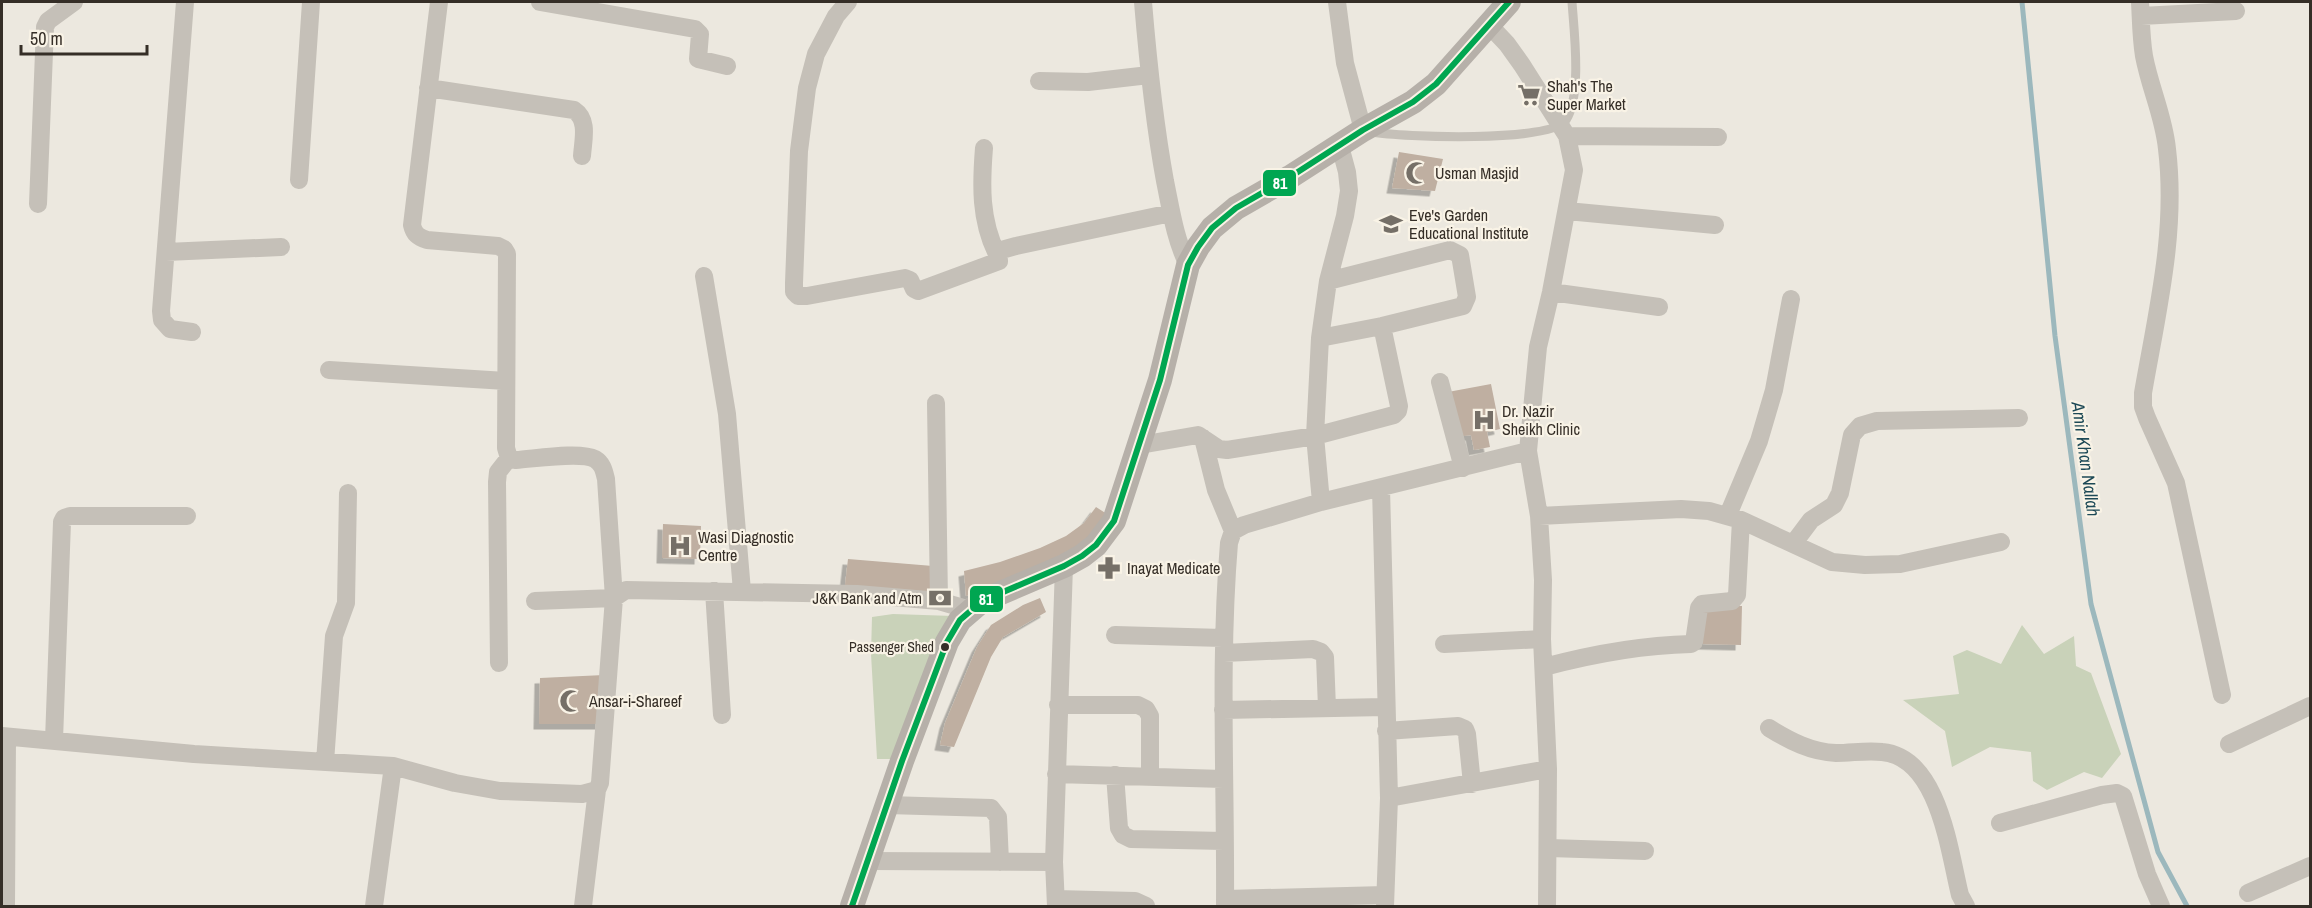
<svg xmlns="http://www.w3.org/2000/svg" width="2312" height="908" font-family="'Archivo Narrow',sans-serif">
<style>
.green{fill:#c9d2b9}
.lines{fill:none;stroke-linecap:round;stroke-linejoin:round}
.stream{stroke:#9cb8bd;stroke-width:5}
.building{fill:#bfafa1;filter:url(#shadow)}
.lane{stroke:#c5c0b8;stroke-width:9}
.street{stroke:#c5c0b8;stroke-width:18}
.secondary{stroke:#b6b0a9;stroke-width:24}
.bus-1-casing{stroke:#f9f3e6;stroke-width:10}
.bus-1{stroke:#00a651;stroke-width:6}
.bus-dot{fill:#352e27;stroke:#f9f3e6;stroke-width:2}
.labels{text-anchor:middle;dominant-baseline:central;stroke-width:4.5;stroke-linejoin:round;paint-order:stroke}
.bus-label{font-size:14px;fill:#352e27;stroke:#f9f3e6;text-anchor:end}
.poi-label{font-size:16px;fill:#352e27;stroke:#f9f3e6;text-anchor:start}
.water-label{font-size:18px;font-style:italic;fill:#1d4956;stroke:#f9f3e6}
.line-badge{stroke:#f9f3e6;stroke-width:2}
.badge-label{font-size:16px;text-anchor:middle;font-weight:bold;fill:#fff}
</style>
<defs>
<filter id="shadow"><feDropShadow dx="-5.5" dy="5.5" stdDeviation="0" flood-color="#0004"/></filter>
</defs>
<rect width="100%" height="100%" fill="#ece8df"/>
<path class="green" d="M893 614 953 616 898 759H877L871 654 872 617Z
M2022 625 2044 654 2074 636 2076 666 2091 673 2121 754 2102 778 2084 772 2047 790 2033 781 2031 752 1990 747 1952 767 1945 731 1903 700 1959 694 1953 656 1967 650 2001 664Z"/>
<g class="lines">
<path class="stream" d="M2022 2 2055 336 2091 604 2158 852 2187 906"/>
</g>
<path class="building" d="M1399 152 1443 159 1435 191 1392 188Z
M1491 384 1500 429 1487 432 1490 447 1474 450 1471 435 1457 437 1448 392Z
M1096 507 1110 516 1096 537 1035 571 966 596 964 571 1000 562 1040 548 1066 536 1084 523Z
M663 524 701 526 700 559 662 558Z
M848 559 933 566 934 592 845 585Z
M1040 598 1046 612 1003 637 991 657 954 747 940 745 945 723 977 647 991 625 1023 605Z
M1703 605 1742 606 1741 645 1702 644Z
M604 675 601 724H539L540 678Z"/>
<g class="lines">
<path class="lane" d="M1372 132C1400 137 1552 143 1566 120 1582 95 1574 31 1572 2"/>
<path class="street" d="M185 2 161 311 162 320 170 329 192 332
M439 2 412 225C414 234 418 237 427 240L498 246 504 249 507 254 506 448 509 458 516 460C534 459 580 451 595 459 603 464 604 471 606 479L614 598 600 783 597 790 583 906
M540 2 695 29 700 34 698 59 727 66
M848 2 836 16 816 54 807 88 799 151 794 283V292L798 296H807L905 278 910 280 914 289 918 291 999 261 998 251 1016 246 1171 213
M1143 2C1148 62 1154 121 1165 181 1171 210 1175 239 1188 265
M1337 2 1345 63 1363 130
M2140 2C2141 20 2141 38 2144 56 2150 88 2164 117 2167 149 2177 232 2157 312 2143 393V407L2147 418 2176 483 2222 695
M2141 16 2236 11
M1490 26 1507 44 1522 65 1567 136 1574 170 1551 292 1538 347 1528 451 1539 516 1543 580 1542 639 1548 769 1547 906
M1039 81 1088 82 1149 75
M428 88 574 110C589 120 583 140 582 156
M1567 136 1718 137
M984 148C981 185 980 220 997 254
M299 180 311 2
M38 204 45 27 48 21 74 2
M1567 211 1715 225
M166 252 281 247
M704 276 727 414 742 591
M1551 292 1659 307
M1320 338 1382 326 1463 306 1467 297 1460 255 1450 250 1328 281
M329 370 506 381
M1440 382 1463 468
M936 403 939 601
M1203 438 1216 490 1233 531
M1140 445 1198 435 1219 449 1227 450 1315 436 1394 415 1398 411 1399 406 1382 326
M1381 488 1389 798 1385 906
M1321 502 1315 436 1320 338 1328 281 1345 216 1349 191 1347 172 1340 146
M1728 515 1759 441 1774 390 1791 299
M1539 516 1681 509 1709 511 1741 520 1832 562 1865 565 1900 564 2001 542
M1793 544 1811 520 1834 505 1840 493 1852 435 1860 426 1877 421 2019 418
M714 591 722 715
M535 601 614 598 626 590 857 594 939 601 970 610
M1115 635 1223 638
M1444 644 1542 639
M1224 653 1313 649 1321 652 1325 657 1327 708
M499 663 497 482 498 472 509 458
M1544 667C1593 654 1641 645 1691 644L1694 642 1699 608 1702 604 1732 601 1737 595 1741 520
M1058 705H1138L1146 709 1150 716V776
M1223 710 1385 707
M1769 728C1790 741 1811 752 1836 753 1852 753 1867 750 1882 752 1939 757 1949 851 1960 895L1966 906
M1386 731 1458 726 1465 729 1467 734 1472 784
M2 736 194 754 393 766 455 783 500 791 582 794 597 790
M54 740 62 522 64 518 70 516H187
M2229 744 2310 706
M325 762 334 636 346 603 348 493
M1056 774 1223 779
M1115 775 1119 828 1123 835 1131 839 1224 841
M1389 798 1548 769
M887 805 991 808 998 817 1000 862
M2000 823 2102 795 2117 793 2123 796 2147 874 2161 906
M1549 848 1645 851
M868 861 1054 862
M2248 893 2310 866
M1056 899 1135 901 1146 906
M1226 899 1385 895
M6 906 7 737
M374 906 393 766
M1056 906 1054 862 1064 566
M1225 906C1226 785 1219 664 1229 543L1233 531 1244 525 1321 502 1528 451"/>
<path class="secondary" d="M852 906 902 761 947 642 960 620 982 601 1064 566 1082 556 1096 545 1114 521 1160 380 1188 265 1198 247 1212 228 1236 208 1290 177 1363 130 1413 102 1436 84 1509 2"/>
<g class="bus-1-casing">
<path id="bus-1" d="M852 906 902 761 947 642 960 620 982 601 1064 566 1082 556 1096 545 1114 521 1160 380 1188 265 1198 247 1212 228 1236 208 1290 177 1363 130 1413 102 1436 84 1509 2"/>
</g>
<use href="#bus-1" class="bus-1"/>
</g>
<defs>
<g id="supermarket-bare" transform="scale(1.8)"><path d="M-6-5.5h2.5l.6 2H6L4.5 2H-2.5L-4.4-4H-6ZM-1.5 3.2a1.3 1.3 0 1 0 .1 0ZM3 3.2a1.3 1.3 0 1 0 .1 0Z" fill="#756f67" stroke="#f9f3e6" stroke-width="2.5" paint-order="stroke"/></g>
<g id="mosque-bare" transform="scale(1.8)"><path d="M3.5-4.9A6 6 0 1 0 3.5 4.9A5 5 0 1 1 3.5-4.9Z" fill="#756f67" stroke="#f9f3e6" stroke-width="2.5" paint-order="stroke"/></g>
<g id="school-bare" transform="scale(1.8)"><path d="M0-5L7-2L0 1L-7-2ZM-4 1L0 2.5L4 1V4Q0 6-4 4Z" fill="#756f67" stroke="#f9f3e6" stroke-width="2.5" paint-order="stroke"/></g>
<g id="hospital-bare" transform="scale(1.8)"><path d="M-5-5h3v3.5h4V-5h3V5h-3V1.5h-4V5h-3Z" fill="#756f67" stroke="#f9f3e6" stroke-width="2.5" paint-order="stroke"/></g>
<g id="pharmacy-bare" transform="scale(1.8)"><path d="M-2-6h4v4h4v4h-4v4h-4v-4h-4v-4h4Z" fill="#756f67" stroke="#f9f3e6" stroke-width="2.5" paint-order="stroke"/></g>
<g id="bank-bare" transform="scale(1.8)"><path d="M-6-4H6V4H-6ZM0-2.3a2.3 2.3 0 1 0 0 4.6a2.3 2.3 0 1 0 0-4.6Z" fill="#756f67" stroke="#f9f3e6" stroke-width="2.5" paint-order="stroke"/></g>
</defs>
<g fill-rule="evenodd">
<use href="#supermarket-bare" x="1529" y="95"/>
<use href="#mosque-bare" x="1417" y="173"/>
<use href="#school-bare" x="1391" y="224"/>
<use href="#hospital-bare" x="1484" y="420"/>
<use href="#hospital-bare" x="680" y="546"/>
<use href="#pharmacy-bare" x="1109" y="568"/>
<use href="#bank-bare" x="940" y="598"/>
<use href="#mosque-bare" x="571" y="701"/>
</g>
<circle class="bus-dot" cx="945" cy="647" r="5"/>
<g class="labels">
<g class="bus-label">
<text x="934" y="647">Passenger Shed</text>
</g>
<g class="poi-label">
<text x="1547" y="86">Shah's The<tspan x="1547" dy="18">Super Market</tspan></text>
<text x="1435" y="173">Usman Masjid</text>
<text x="1409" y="215">Eve's Garden<tspan x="1409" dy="18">Educational Institute</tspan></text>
<text x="1502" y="411">Dr. Nazir<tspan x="1502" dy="18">Sheikh Clinic</tspan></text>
<text x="698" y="537">Wasi Diagnostic<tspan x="698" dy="18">Centre</tspan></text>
<text x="1127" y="568">Inayat Medicate</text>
<text x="922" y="598" text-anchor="end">J&amp;K Bank and Atm</text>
<text x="589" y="701">Ansar-i-Shareef</text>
</g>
<g class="water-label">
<text transform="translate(2086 459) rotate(82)">Amir Khan Nallah</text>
</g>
</g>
<g class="line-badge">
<rect x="1262" y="169" width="35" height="28" rx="6" fill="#00a651"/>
<rect x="969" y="585" width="35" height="28" rx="6" fill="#00a651"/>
</g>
<g class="badge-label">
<text x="1280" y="189">81</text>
<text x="986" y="605">81</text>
</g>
<rect width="2312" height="908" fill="none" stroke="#352e27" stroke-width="6"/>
<path d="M21 45v9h126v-9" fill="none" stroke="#352e27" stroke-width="3"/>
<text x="30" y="45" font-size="18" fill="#352e27" stroke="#f9f3e6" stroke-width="4.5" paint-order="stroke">50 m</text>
</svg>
